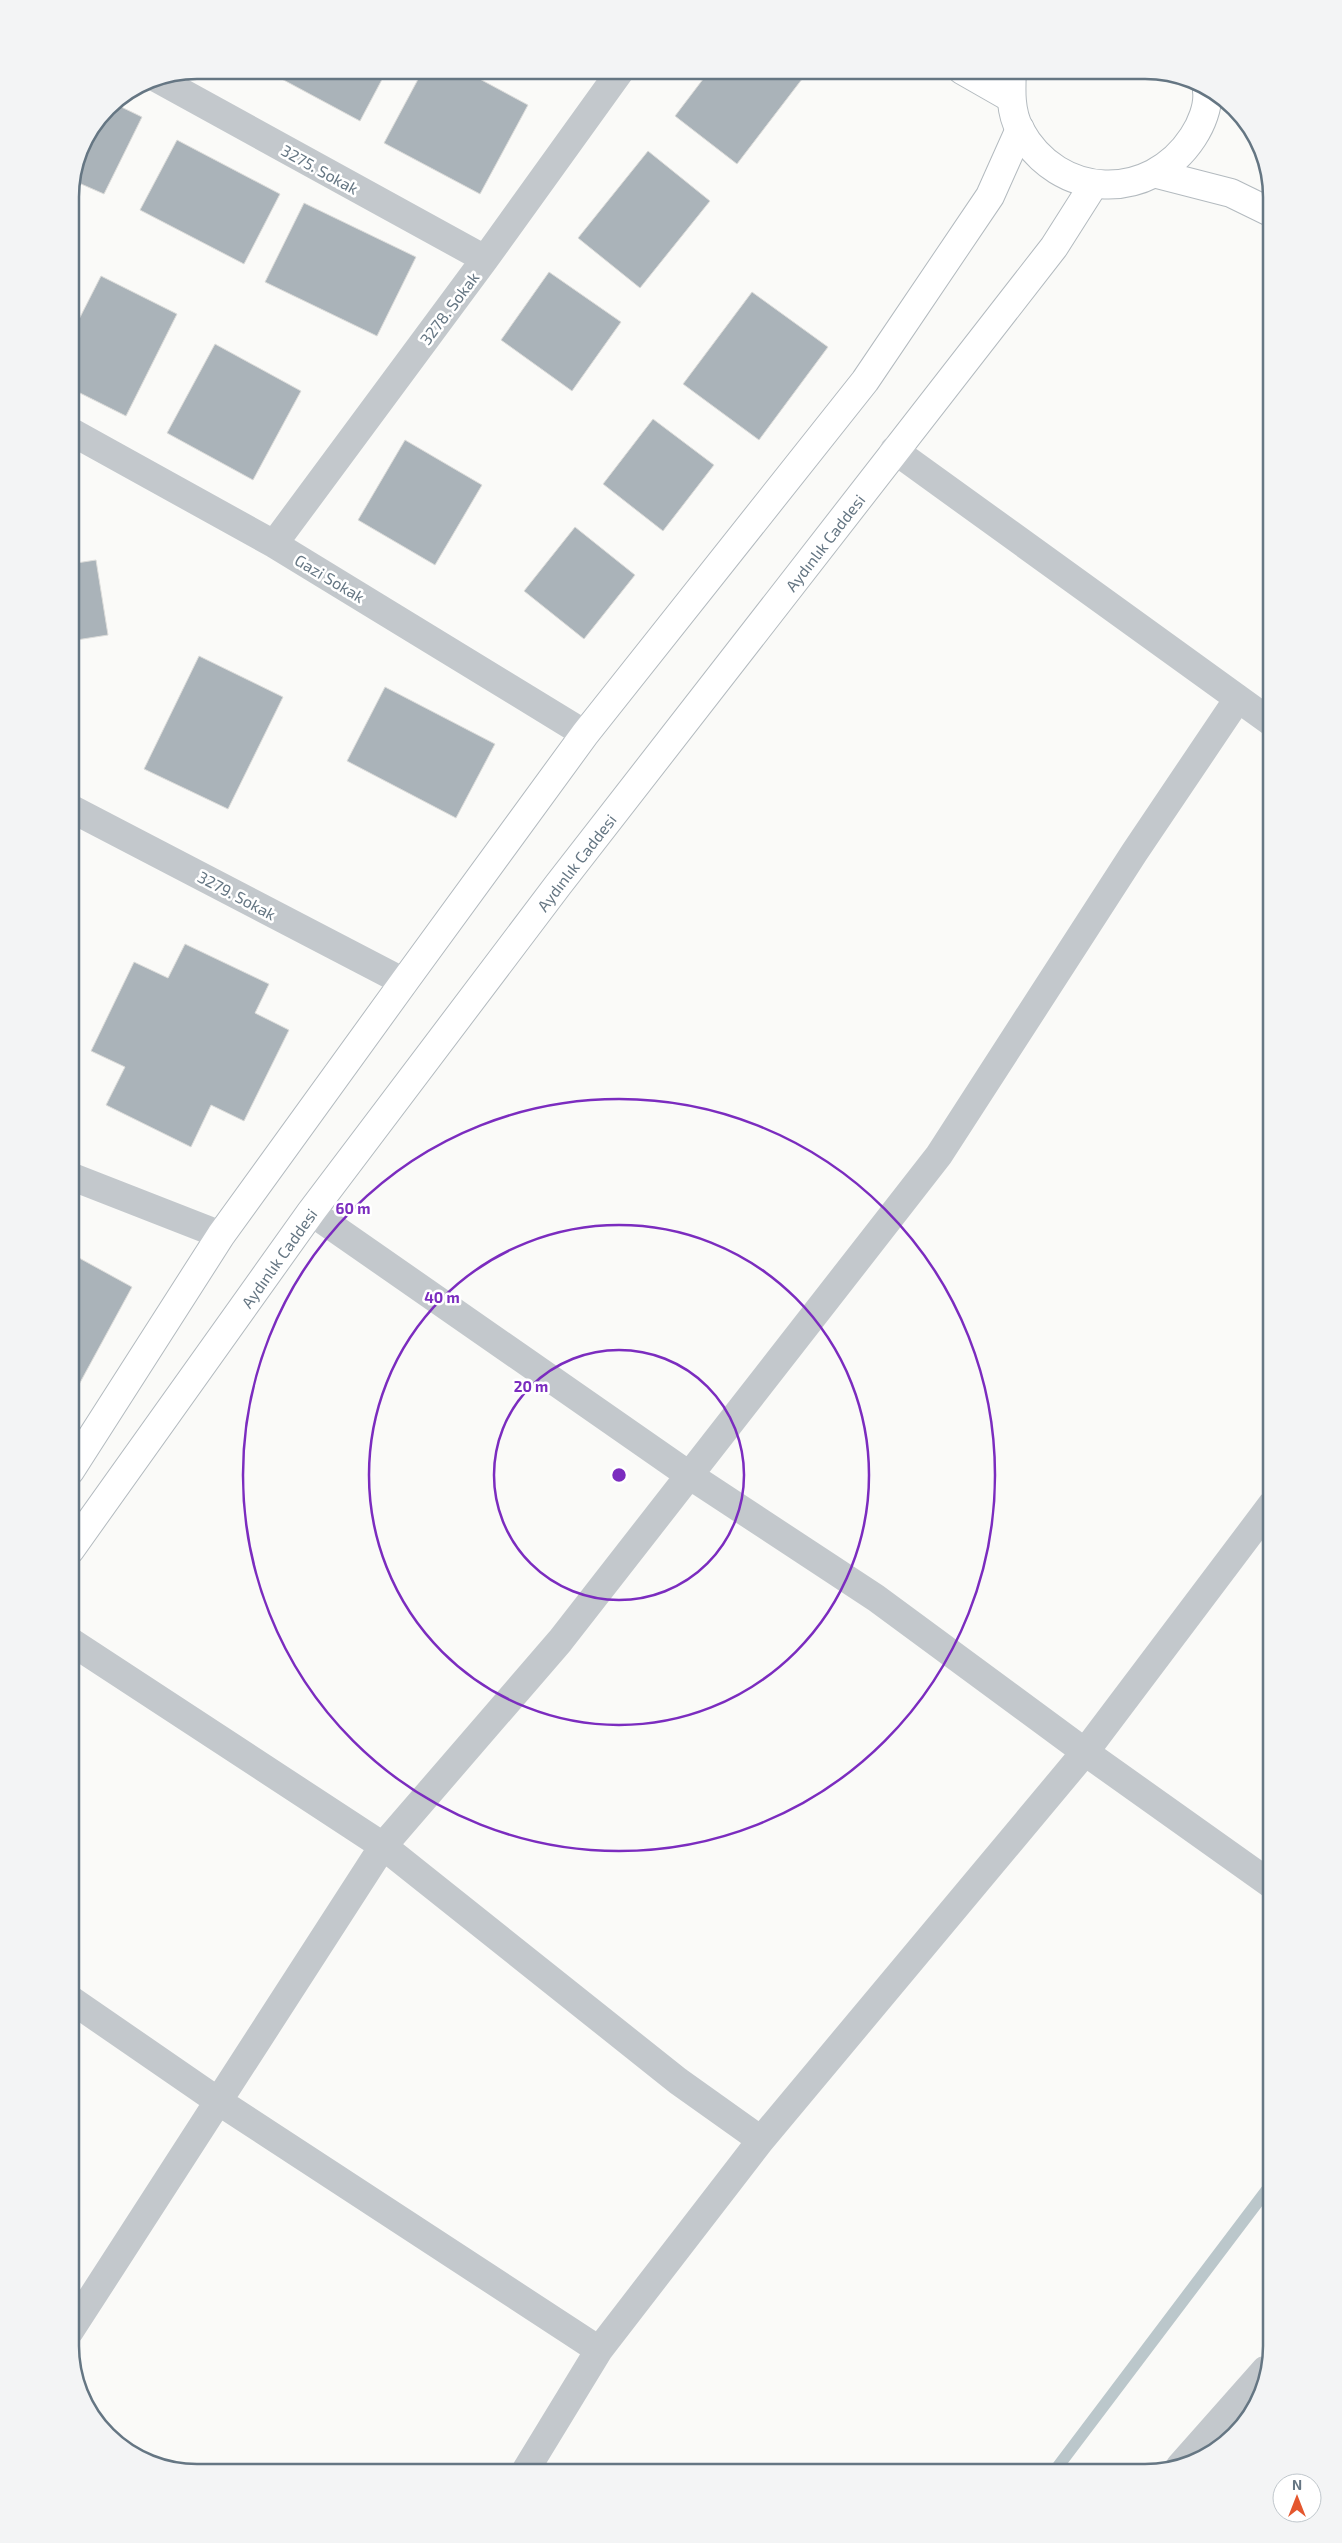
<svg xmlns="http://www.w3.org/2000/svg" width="1342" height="2543" font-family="'Exo 2',sans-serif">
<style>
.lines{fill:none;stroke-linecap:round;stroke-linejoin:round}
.stream{stroke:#bbc7cb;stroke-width:12}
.building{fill:#aab3b9;stroke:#dcdcda}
.secondary-casing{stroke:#b3babf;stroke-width:30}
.minor{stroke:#c3c8cc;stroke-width:28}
.tertiary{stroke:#c3c8cc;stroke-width:28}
.secondary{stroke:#fff;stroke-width:28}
.ring{fill:none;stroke:#7b2cbf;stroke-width:2.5}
.labels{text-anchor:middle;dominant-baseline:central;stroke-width:5;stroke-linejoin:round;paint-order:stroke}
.street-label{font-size:16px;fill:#657683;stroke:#fff}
.rim{fill:none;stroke:#657683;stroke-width:2.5}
.centre{fill:#7b2cbf;stroke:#fff;stroke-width:2.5}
.ring-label{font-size:15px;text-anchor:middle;font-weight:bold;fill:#7b2cbf;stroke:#fff;stroke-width:5;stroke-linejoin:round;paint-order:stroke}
</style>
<rect width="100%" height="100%" fill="#fafaf8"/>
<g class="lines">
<path class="stream" d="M1053 2473 1272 2183"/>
</g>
<path class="building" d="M265 70H387L360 121Z
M423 70H463L528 105 480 194 384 143Z
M710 70H809L737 164 675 116Z
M113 103 142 117 104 194 72 180 80 148 107 107Z
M177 140 280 194 244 264 140 210Z
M648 151 710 201 640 288 578 238Z
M304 203 416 257 377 336 265 282Z
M549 272 621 322 572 391 501 340Z
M101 276 177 314 126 416 70 388V337Z
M752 292 828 347 759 440 683 384Z
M215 344 301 391 253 480 167 433Z
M653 419 714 465 663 531 603 484Z
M405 440 482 485 435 565 358 520Z
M575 527 635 575 584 639 524 591Z
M96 560 108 635 70 641V564Z
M199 656 283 697 228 809 144 769Z
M385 687 495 744 456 818 347 761Z
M185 944 269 984 255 1013 289 1030 244 1121 211 1105 191 1147 106 1105 125 1067 91 1051 134 962 168 978Z
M70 1253 132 1287 70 1401Z"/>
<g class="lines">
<g class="secondary-casing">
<g id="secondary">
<path d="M962 70 1011 98"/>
<path d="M1012 70C1011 90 1010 112 1020 130 1058 200 1150 203 1193 137 1201 125 1209 106 1207 91"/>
<path d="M1157 174 1231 193 1272 213"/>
<path d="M70 1471 221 1235 404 982 585 734 865 381 990 196 1020 129"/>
<path id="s1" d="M70 1550 311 1212 558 885 1054 247 1094 184"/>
</g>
</g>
<path class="minor" d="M156 78 485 259
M70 431 274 544 585 734
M894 450 1272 723
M274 544 485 259 621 70
M70 808 404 982
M311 1212 689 1475 876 1598 1085 1752 1272 1885
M70 1641 383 1846 678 2081 761 2140 1085 1752 1272 1504
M70 1999 218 2101 599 2350
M70 2331 383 1846 560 1641 939 1155 1134 853 1237 700
M524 2473 599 2350 761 2140"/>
<path class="tertiary" d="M70 1176 221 1235
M1180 2466 1265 2370"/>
<use href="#secondary" class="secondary"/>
</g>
<g class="ring">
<circle cx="619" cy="1475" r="125"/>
<circle cx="619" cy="1475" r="250"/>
<circle cx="619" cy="1475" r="376"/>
</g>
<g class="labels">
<g class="street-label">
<text transform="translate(320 169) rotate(29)">3275. Sokak</text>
<text transform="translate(449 308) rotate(-53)">3278. Sokak</text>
<text stroke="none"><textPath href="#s1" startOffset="1259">Aydınlık Caddesi</textPath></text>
<text transform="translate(330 578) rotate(31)">Gazi Sokak</text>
<text stroke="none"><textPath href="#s1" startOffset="854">Aydınlık Caddesi</textPath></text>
<text transform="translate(237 895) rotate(28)">3279. Sokak</text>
<text stroke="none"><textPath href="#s1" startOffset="359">Aydınlık Caddesi</textPath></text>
</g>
</g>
<path d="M0 0H1342V2543H0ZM197 79H1145A118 118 0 0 1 1263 197V2346A118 118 0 0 1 1145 2464H197A118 118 0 0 1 79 2346V197A118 118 0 0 1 197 79Z" fill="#f3f4f5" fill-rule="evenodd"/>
<path class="rim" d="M197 79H1145A118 118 0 0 1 1263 197V2346A118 118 0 0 1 1145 2464H197A118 118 0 0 1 79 2346V197A118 118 0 0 1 197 79Z"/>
<circle cx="619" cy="1475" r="8" class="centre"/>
<g class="ring-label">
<text x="353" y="1214">60 m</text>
<text x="442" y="1303">40 m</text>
<text x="531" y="1392">20 m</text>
</g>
<g transform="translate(1297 2498)"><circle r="24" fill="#ffffff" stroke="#c1c8cd"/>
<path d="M0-4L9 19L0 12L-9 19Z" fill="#e4572e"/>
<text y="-8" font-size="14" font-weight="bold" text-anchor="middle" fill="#657683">N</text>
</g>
</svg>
